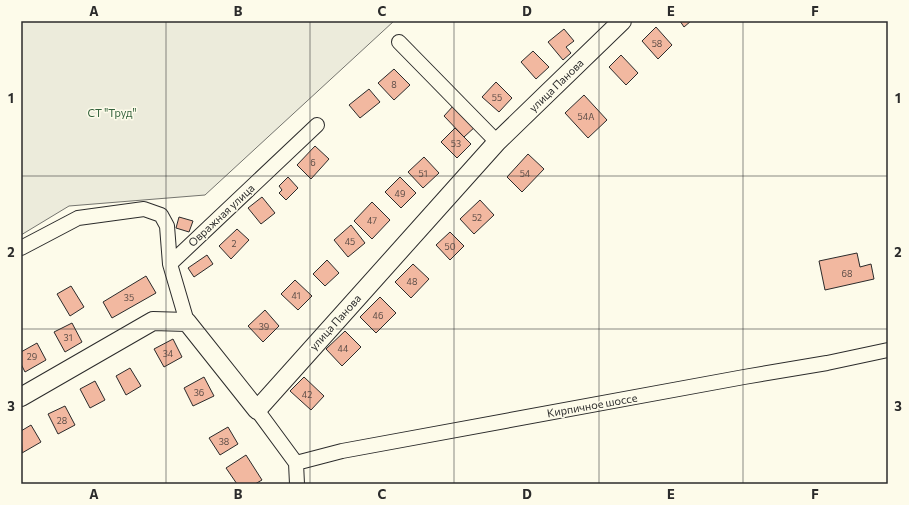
<svg xmlns="http://www.w3.org/2000/svg" width="909" height="505" font-family="Commissioner,sans-serif">
<style>
.green{fill:#ecebdb;stroke:#74746e}
.building{fill:#f2b8a0;stroke:#2b2b2b}
.lines{fill:none;stroke-linecap:round;stroke-linejoin:round}
.minor-casing{stroke:#2b2b2b;stroke-width:16}
.tertiary-casing{stroke:#2b2b2b;stroke-width:20}
.minor{stroke:#fdfbea;stroke-width:14}
.tertiary{stroke:#fdfbea;stroke-width:18}
.grid{fill:none;stroke:#2b2b2b;stroke-width:1;stroke-opacity:0.55}
.labels{text-anchor:middle;dominant-baseline:central;stroke-width:3;stroke-linejoin:round;paint-order:stroke}
.number-label{font-size:9px;fill:#5d4e48}
.street-label{font-size:11px;fill:#2b2b2b;stroke:#fdfbea}
.park-label{font-size:11px;fill:#34623c;stroke:#fdfbea}
.neatline{fill:none;stroke:#2b2b2b;stroke-width:1.5}
.grid-label{font-size:13px;text-anchor:middle;font-weight:bold;fill:#2b2b2b}
</style>
<rect width="100%" height="100%" fill="#fdfbea"/>
<path class="green" d="M21 21H394L205 195 69 206 21 235Z"/>
<path class="building" d="M680 21H691L684 27Z
M656 27 672 45 658 59 642 41Z
M564 29 574 41 566 47 571 53 563 60 548 42Z
M533 51 549 67 536 79 521 62Z
M621 55 638 73 626 85 609 67Z
M394 69 410 85 394 100 378 83Z
M496 82 512 98 499 112 482 97Z
M369 89 380 102 360 118 349 105Z
M584 95 607 120 588 138 565 113Z
M454 105 476 126 464 137 444 116Z
M455 128 471 144 457 158 441 142Z
M315 146 329 159 311 179 297 165Z
M528 154 544 169 522 192 507 177Z
M424 157 439 173 423 188 408 172Z
M288 177 298 188 286 200 279 193 282 190 279 186Z
M400 177 416 193 401 208 385 192Z
M262 197 275 213 261 224 248 208Z
M480 200 494 215 474 234 460 219Z
M372 202 390 220 372 239 354 221Z
M179 217 193 221 189 232 176 228Z
M351 225 365 243 348 257 334 240Z
M237 229 249 240 231 259 219 246Z
M450 232 464 246 450 260 436 245Z
M857 253 860 267 871 264 874 279 825 290 819 261Z
M207 255 213 264 194 277 188 268Z
M327 260 339 273 325 286 313 274Z
M413 264 429 279 411 298 395 282Z
M146 276 156 293 112 318 103 302Z
M295 280 312 296 298 310 281 294Z
M71 286 84 307 70 316 57 294Z
M380 297 396 313 376 333 360 317Z
M265 310 279 326 263 342 248 326Z
M72 323 82 342 65 352 54 332Z
M345 331 361 347 342 366 326 349Z
M173 339 182 357 164 367 154 349Z
M37 343 46 360 25 372 21 364V352Z
M130 368 141 386 126 395 116 376Z
M204 377 214 396 193 406 184 388Z
M304 377 324 396 311 410 290 391Z
M95 381 105 400 90 408 80 389Z
M65 406 75 425 58 434 48 414Z
M31 425 41 442 22 453 21 431Z
M228 427 238 444 220 455 209 438Z
M246 455 262 480 255 484H237L226 468Z"/>
<g class="lines">
<g class="minor-casing">
<path id="minor" d="M399 42 497 142
M21 248 78 218 144 209 161 215 167 226 170 264
M187 322 170 264 317 125
M257 410 296 463 297 484
M296 463 342 451 744 377 827 363 888 350"/>
</g>
<g class="tertiary-casing">
<path id="tertiary" d="M21 397 153 321 187 322 257 410 497 142 622 21"/>
</g>
<use href="#minor" class="minor"/>
<use href="#tertiary" class="tertiary"/>
</g>
<path class="grid" d="M166 21V484M310 21V484M454 21V484M599 21V484M743 21V484M21 176H888M21 329H888"/>
<g class="labels">
<g class="number-label">
<text x="657" y="43">58</text>
<text x="394" y="84">8</text>
<text x="497" y="97">55</text>
<text x="586" y="116">54А</text>
<text x="456" y="143">53</text>
<text x="313" y="162">6</text>
<text x="423" y="173">51</text>
<text x="525" y="173">54</text>
<text x="400" y="193">49</text>
<text x="477" y="217">52</text>
<text x="372" y="220">47</text>
<text x="350" y="241">45</text>
<text x="234" y="243">2</text>
<text x="450" y="246">50</text>
<text x="847" y="273">68</text>
<text x="412" y="281">48</text>
<text x="296" y="295">41</text>
<text x="129" y="297">35</text>
<text x="378" y="315">46</text>
<text x="264" y="326">39</text>
<text x="68" y="337">31</text>
<text x="343" y="348">44</text>
<text x="168" y="353">34</text>
<text x="32" y="356">29</text>
<text x="199" y="392">36</text>
<text x="307" y="394">42</text>
<text x="62" y="420">28</text>
<text x="224" y="441">38</text>
</g>
<g class="street-label">
<text transform="translate(556 85) rotate(-44)">улица Панова</text>
<text transform="translate(221 215) rotate(-43)">Овражная улица</text>
<text transform="translate(335 322) rotate(-48)">улица Панова</text>
<text transform="translate(592 405) rotate(-10)">Кирпичное шоссе</text>
</g>
<g class="park-label">
<text x="112" y="112">СТ "Труд"</text>
</g>
</g>
<rect width="909" height="505" fill="none" stroke="#fdfbea" stroke-width="44"/>
<rect x="22" y="22" width="865" height="461" class="neatline"/>
<g class="grid-label">
<text x="94" y="16">A</text>
<text x="238" y="16">B</text>
<text x="382" y="16">C</text>
<text x="527" y="16">D</text>
<text x="671" y="16">E</text>
<text x="815" y="16">F</text>
<text x="11" y="103">1</text>
<text x="898" y="103">1</text>
<text x="11" y="257">2</text>
<text x="898" y="257">2</text>
<text x="11" y="411">3</text>
<text x="898" y="411">3</text>
<text x="94" y="499">A</text>
<text x="238" y="499">B</text>
<text x="382" y="499">C</text>
<text x="527" y="499">D</text>
<text x="671" y="499">E</text>
<text x="815" y="499">F</text>
</g>
</svg>
